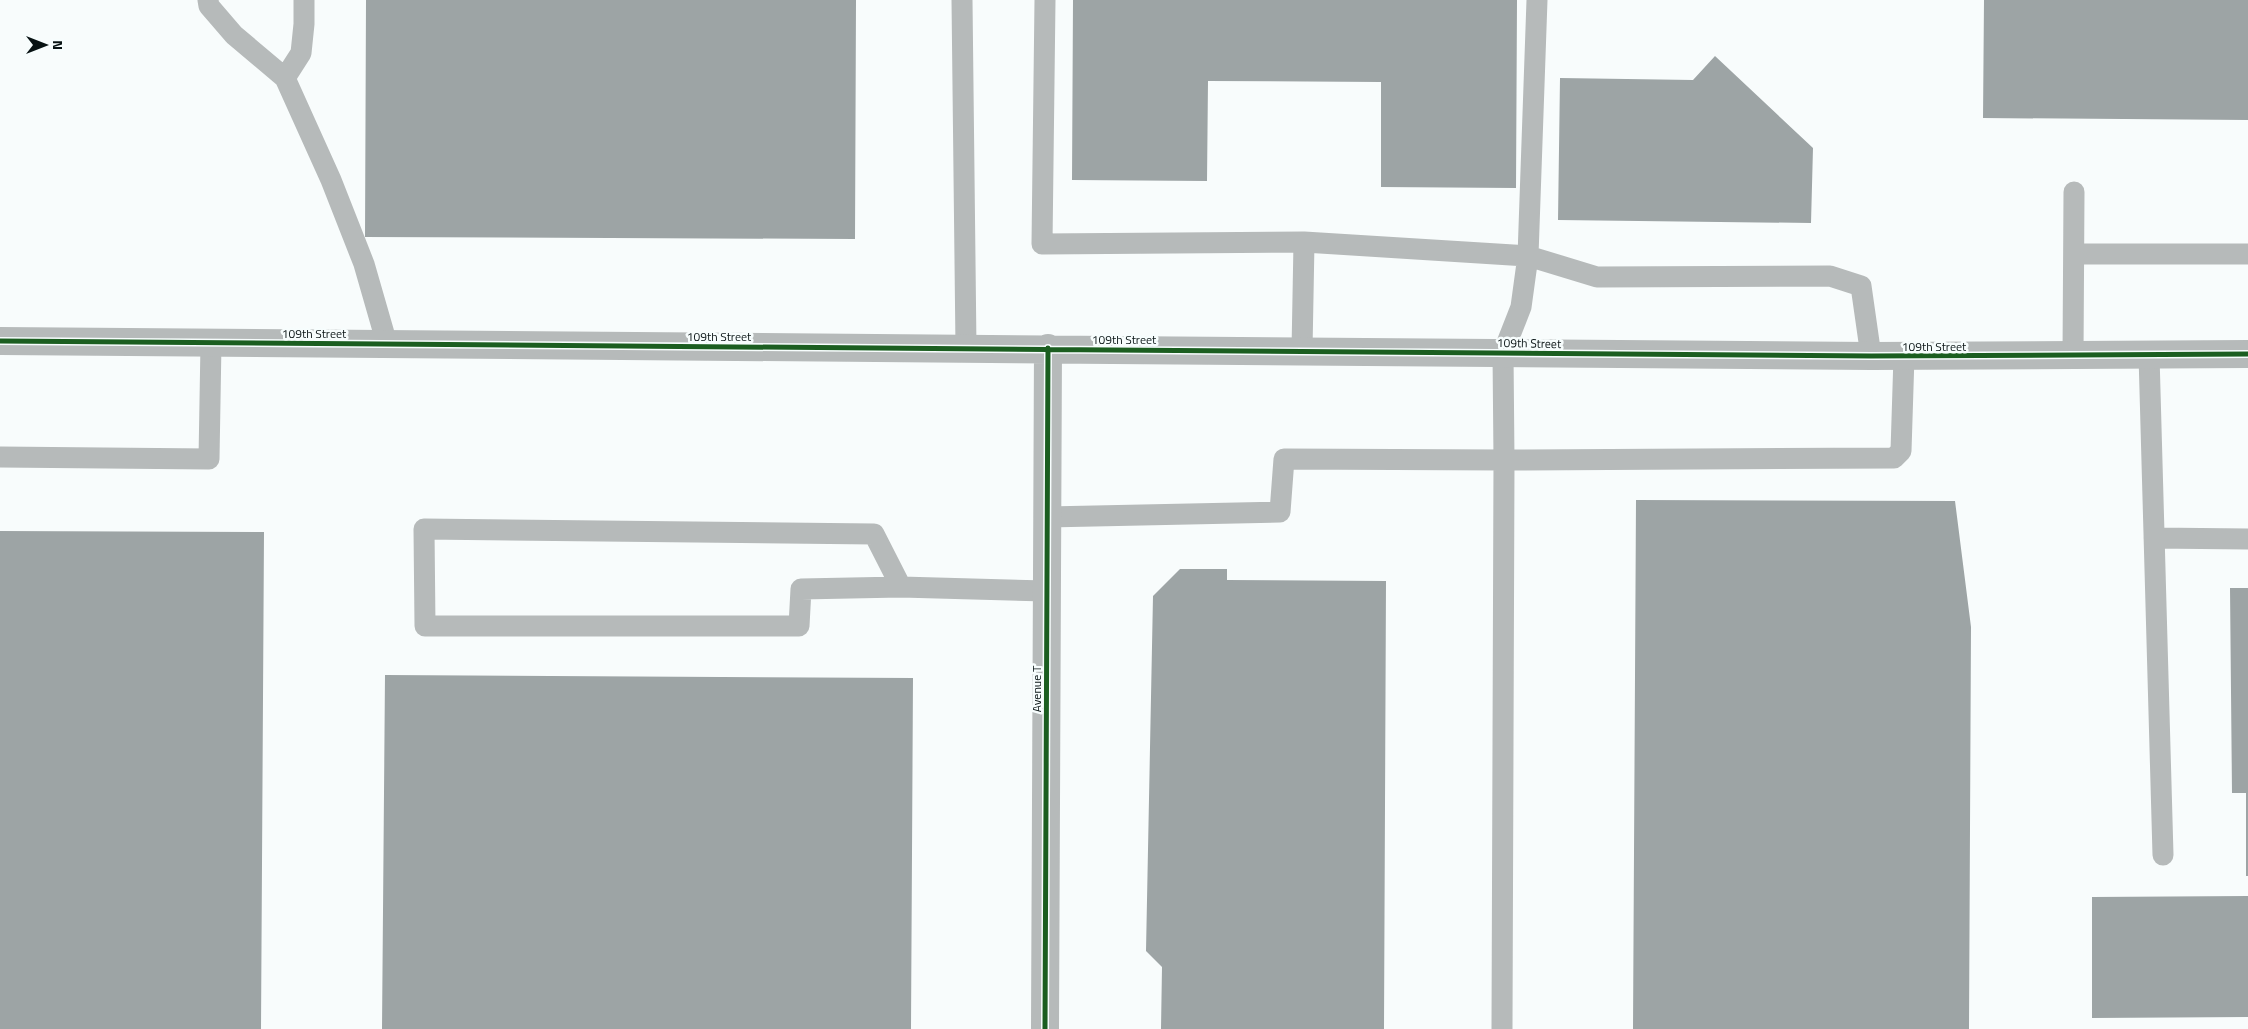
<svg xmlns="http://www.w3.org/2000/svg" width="2248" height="1029" font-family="'Titillium Web',sans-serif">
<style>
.building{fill:#9da4a5}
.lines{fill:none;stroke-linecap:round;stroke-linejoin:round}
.lane{stroke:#b6baba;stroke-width:21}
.street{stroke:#b6baba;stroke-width:28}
.cycleway-casing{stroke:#f7fdfd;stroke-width:8}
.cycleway{stroke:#1b5e20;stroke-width:5}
.labels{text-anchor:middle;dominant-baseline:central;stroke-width:5;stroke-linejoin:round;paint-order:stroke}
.street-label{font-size:12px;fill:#081213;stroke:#f7fdfd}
</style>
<rect width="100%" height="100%" fill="#f8fcfc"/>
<path class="building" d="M366 0H856L855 239 365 237Z
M1073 0H1517L1516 188 1381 187V82L1208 81 1207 181 1072 180Z
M1984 0H2248V120L1983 118Z
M1715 56 1813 148 1811 223 1558 220 1560 78 1693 80Z
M1636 500 1955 501 1971 627 1969 1029H1633Z
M0 531 264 532 261 1029H0Z
M1180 569H1227V580L1386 581 1384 1029H1161L1162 967 1146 951 1153 596Z
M2230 588H2248V876H2246V793H2232Z
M385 675 913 678 911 1029H382Z
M2248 896V1017L2092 1018V897Z"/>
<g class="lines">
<path class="lane" d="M208 0 209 6 234 35 285 78 331 180 364 264 387 344
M962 0 966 348
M1045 0 1042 244 1304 242
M1537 0 1528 256 1521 307 1503 353 1504 460 1894 458 1901 451 1904 356
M285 78 301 53 304 24V0
M2074 254H2248
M1302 351 1304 242 1528 256 1597 277 1830 276 1861 286 1871 356
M2149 355 2163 855
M2073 356 2074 192
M0 457 209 459 211 343
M1047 517 1280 512 1284 459 1504 460 1502 1029
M2154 538 2248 539
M901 587 801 589 799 626H425L424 529 874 534 901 587 1046 591"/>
<path class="street" d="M0 341 1871 356 2248 354
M1045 1029 1048 348"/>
<g class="cycleway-casing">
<path id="cycleway" d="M0 341 1871 356 2248 354
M1045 1029 1048 348"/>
</g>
<use href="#cycleway" class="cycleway"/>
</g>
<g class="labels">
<g class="street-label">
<text x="314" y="333">109th Street</text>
<text x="719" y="336">109th Street</text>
<text x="1124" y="339">109th Street</text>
<text transform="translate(1529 343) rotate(1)">109th Street</text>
<text x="1934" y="346">109th Street</text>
<text transform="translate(1036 689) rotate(-90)">Avenue T</text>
</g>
</g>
<g transform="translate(45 45) rotate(90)" stroke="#f7fdfd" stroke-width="4" paint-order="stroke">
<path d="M0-4L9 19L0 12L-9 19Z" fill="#081213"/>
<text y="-8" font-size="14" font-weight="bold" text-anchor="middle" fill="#081213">N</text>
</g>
</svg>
